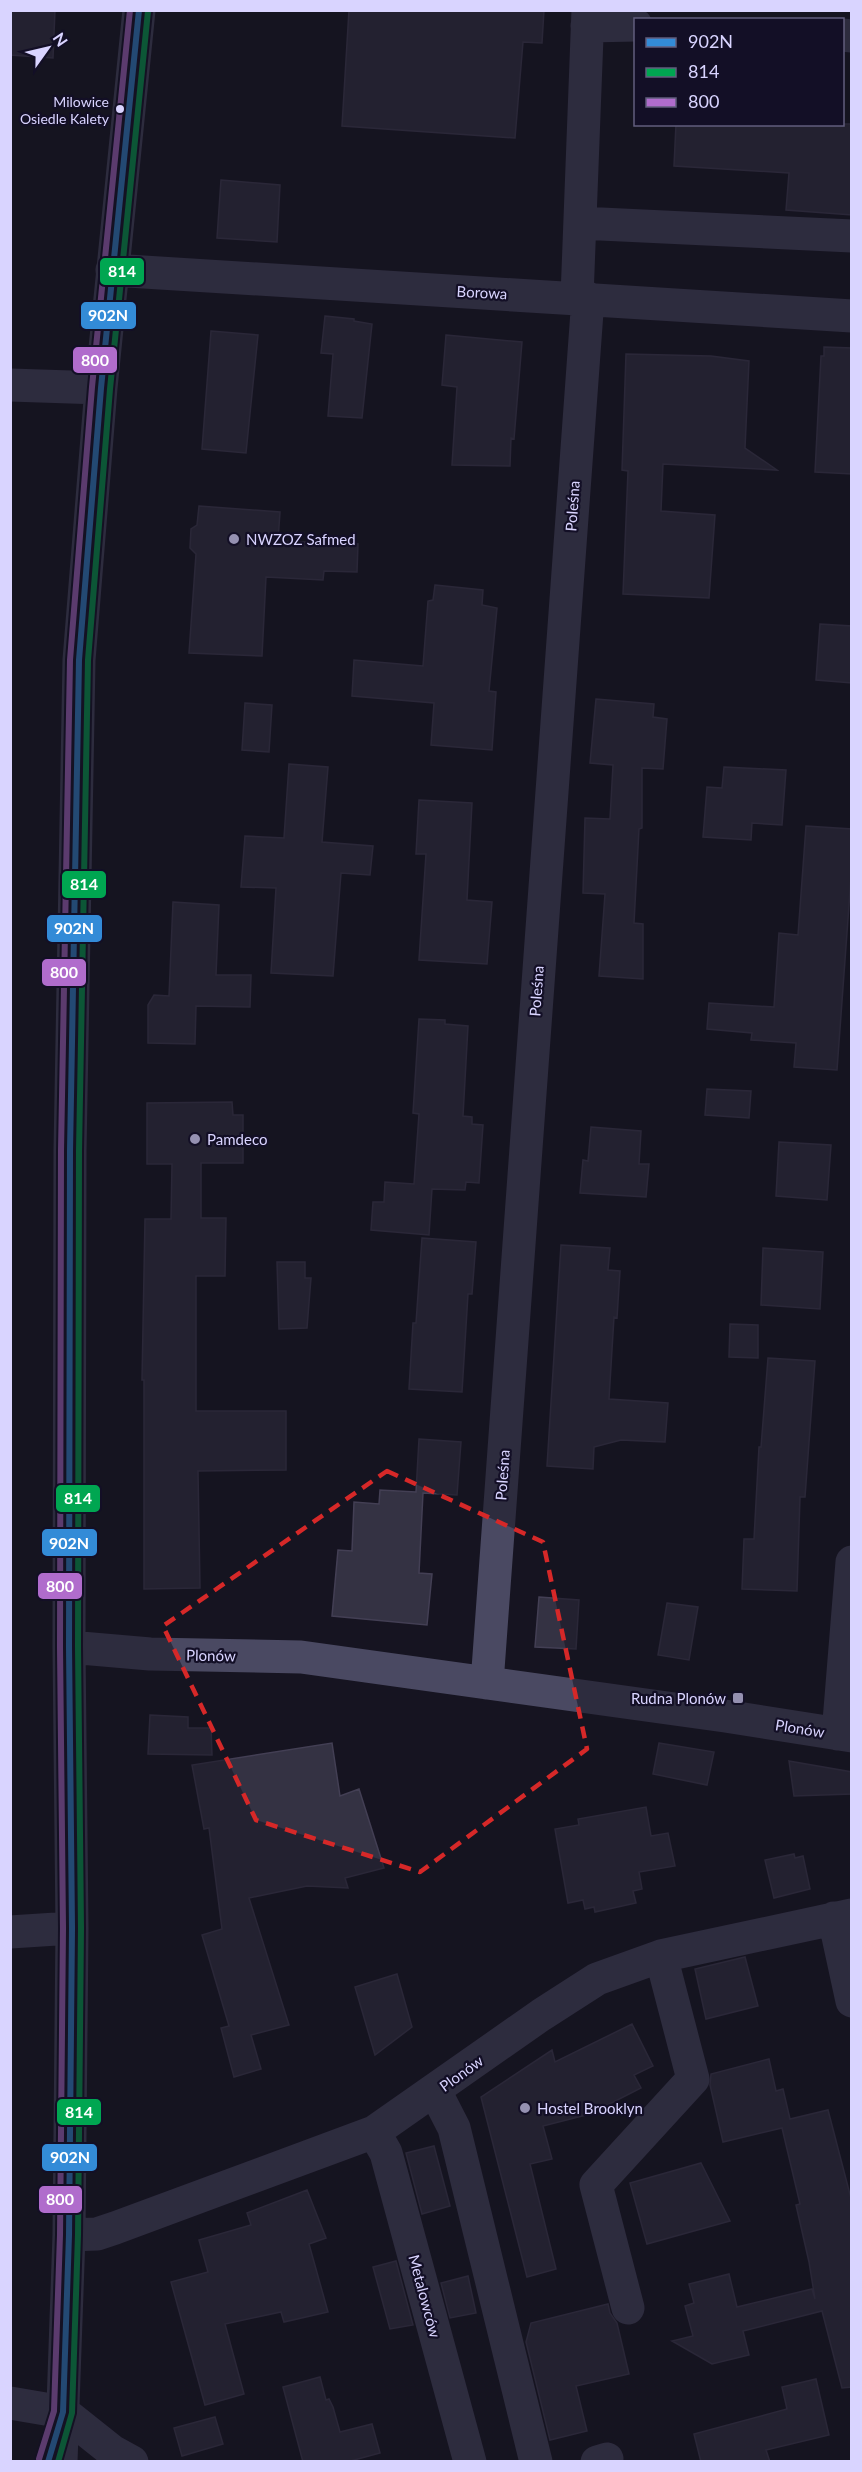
<svg xmlns="http://www.w3.org/2000/svg" width="862" height="2472" font-family="Lato,sans-serif">
<style>
.building{fill:#343243;stroke:#433f54;stroke-width:1.5}
.lines{fill:none;stroke-linecap:round;stroke-linejoin:round}
.minor{stroke:#4a4962;stroke-width:33}
.bus-1-casing{stroke:#130f26;stroke-width:10}
.bus-2-casing{stroke:#130f26;stroke-width:10}
.bus-3-casing{stroke:#130f26;stroke-width:10}
.bus-1{stroke:#338bd7;stroke-width:6}
.bus-2{stroke:#00a651;stroke-width:6}
.bus-3{stroke:#b06ccc;stroke-width:6}
.marked{fill:none;stroke:#d62828;stroke-width:4.5;stroke-dasharray:12 8;stroke-linejoin:round}
.bus-dot{fill:#d9d4ff;stroke:#130f26;stroke-width:2}
.poi-dot{fill:#9591b1;stroke:#130f26;stroke-width:2}
.labels{text-anchor:middle;dominant-baseline:central;stroke-width:4.5;stroke-linejoin:round;paint-order:stroke}
.bus-label{font-size:14px;fill:#d9d4ff;stroke:#130f26;text-anchor:end}
.street-label{font-size:15px;fill:#d9d4ff;stroke:#130f26}
.poi-label{font-size:15px;fill:#d9d4ff;stroke:#130f26;text-anchor:start}
.line-badge{stroke:#130f26;stroke-width:2}
.badge-label{font-size:16px;text-anchor:middle;font-weight:bold;fill:#fff}
</style>
<rect width="100%" height="100%" fill="#161421"/>
<path class="building" d="M10 10H55L53 58 10 55Z
M349 10H544L542 43 523 42 515 138 342 126Z
M676 124H852V215L786 210 789 173 674 166Z
M221 180 280 185 277 242 217 238Z
M325 316 354 319V321L372 324 362 418 328 416 333 354 321 353Z
M211 331 258 335 246 453 202 449Z
M446 335 522 342 514 439 511 438 510 466 452 465 457 387 442 385Z
M824 347 852 348V474L815 472 821 356H824Z
M626 354 711 356 749 361 745 448 777 470 663 464 661 511 715 515 709 598 623 594 628 471 622 470Z
M199 506 280 512 278 541 358 544 357 572 324 571 323 580 266 577 262 656 189 653 196 554 190 548 191 529 197 525Z
M435 585 483 590 482 605 497 608 489 691 496 692 492 750 431 745 434 703 352 696 354 660 423 666 428 601 433 600Z
M820 624 852 626V683L816 680Z
M596 699 654 704 653 717 667 719 663 769 642 768V828L639 829 634 923 643 924V979L599 976 605 894 583 893 585 818 610 819 613 765 590 763Z
M245 703 272 705 269 752 242 750Z
M289 764 328 767 322 842 373 846 370 875 341 873 333 976 271 973 276 888 241 887 245 836 284 838Z
M724 767 786 770 782 825 752 823 751 840 703 837 707 787 722 788Z
M419 800 472 803 467 900 492 902 487 964 419 960 426 854H416Z
M806 826 852 829V864L837 1070 794 1067 796 1043 751 1040 752 1033 707 1029 709 1003 774 1007 779 933 798 935Z
M173 902 219 905 216 975H251L250 1007 196 1006 195 1044 148 1043V1005L154 995 169 996Z
M419 1019 445 1020V1024L468 1026 463 1116 472 1117V1124L483 1125 479 1183 466 1182 465 1190 432 1189 429 1235 371 1230 373 1202H384L385 1182 414 1184 419 1114 413 1113Z
M707 1089 751 1091 749 1118 705 1115Z
M232 1102 233 1115H243V1163H201V1218H226L225 1276H196V1411H286V1470L198 1471 200 1588 144 1589V1380H142L145 1219H171L172 1164H147V1103Z
M591 1127 641 1131 639 1164H649L646 1197 580 1193 583 1160 588 1161Z
M779 1142 831 1145 827 1200 776 1196Z
M422 1238 476 1242 472 1294H468L462 1392 409 1389 413 1323H416Z
M561 1245 610 1248 608 1270 620 1271 617 1318 614 1317 609 1399 668 1403 665 1442 621 1440 594 1447 593 1469 547 1466Z
M763 1248 823 1252 820 1309 761 1305Z
M277 1262H305V1278H311L307 1328 279 1329Z
M730 1324 758 1325V1358L729 1357Z
M768 1358 815 1361 805 1497H800L797 1591 742 1589 744 1539H754L759 1447H761Z
M419 1439 461 1442 457 1495 423 1493 419 1573 432 1574 427 1625 332 1616 338 1550 352 1551 354 1502 379 1504 380 1490 416 1492Z
M539 1597 579 1600 576 1649 535 1647Z
M667 1603 698 1607 689 1660 658 1655Z
M150 1715 188 1717V1728H211L212 1755 148 1754Z
M332 1743 340 1796 359 1789 384 1868 345 1878 348 1888 307 1886 249 1898 289 2025 251 2035 261 2069 234 2077 221 2028 229 2026 202 1935 222 1929 209 1828 204 1829 192 1765Z
M659 1743 714 1752 707 1785 653 1774Z
M789 1761 852 1772V1794L794 1796Z
M646 1807 651 1836 668 1833 675 1866 639 1872 642 1889 633 1891 636 1903 595 1912 594 1907 585 1909 583 1900 568 1903 555 1829 579 1825 578 1819Z
M794 1854 795 1858 803 1856 810 1889 774 1898 765 1860Z
M745 1957 758 2006 706 2019 695 1969Z
M397 1974 412 2027 375 2055 355 1987Z
M632 2024 653 2066 634 2075 641 2088 590 2114 543 2126 552 2159 530 2164 556 2269 527 2277 481 2097 552 2050 555 2062Z
M769 2059 776 2091 783 2089 790 2119 828 2110 852 2202V2387L842 2388 822 2311 743 2331 749 2355 712 2364 672 2341 693 2336 685 2306 694 2303 689 2284 729 2274 737 2307 812 2289 815 2299 809 2262 796 2205 800 2204 782 2128 723 2142 710 2085 711 2074Z
M434 2146 450 2206 422 2214 406 2153Z
M701 2163 730 2221 647 2244 630 2183Z
M307 2190 326 2238 309 2244 328 2312 284 2322 281 2312 225 2324 244 2394 205 2405 171 2282 208 2272 199 2240 251 2225 247 2213Z
M396 2261 413 2325 390 2329 373 2267Z
M468 2276 476 2313 450 2318 441 2283Z
M608 2304 610 2313 617 2323 629 2374 576 2386 587 2431 550 2440 526 2342 531 2323Z
M320 2377 326 2400 329 2399 333 2407 340 2432 372 2424 380 2453 347 2462H303L283 2387Z
M816 2379 829 2435 766 2450 770 2462H701L694 2434 787 2409 782 2387Z
M215 2417 223 2444 182 2456 174 2428Z"/>
<g class="lines">
<path class="minor" d="M587 26 636 25
M842 35 852 36
M580 223 852 236
M112 270 852 316
M577 297 588 10
M10 385 101 388
M69 1647 150 1654 301 1657 725 1716 852 1736
M487 1683 588 298
M838 1734 852 1562
M834 1918 852 2001
M10 1932 72 1928
M435 2091 454 2128 536 2462
M374 2132 386 2153 470 2462
M69 2235 97 2234 115 2228 374 2132 541 2015 597 1979 661 1956 852 1915
M628 2308 596 2185 693 2079 661 1956
M10 2403 63 2412 112 2451 132 2462
M61 2462 69 2235 72 1928 69 1647 70 1151 79 660 101 388 139 10
M597 2462 607 2459"/>
<g class="bus-1-casing">
<path id="bus-1" d="M48 2462 63 2412 69 2235 72 1928 69 1647 70 1151 79 660 101 388 139 10"/>
</g>
<g class="bus-2-casing">
<path id="bus-2" d="M58 2462 72 2413 78 2235 81 1928 78 1647 79 1151 88 660 110 389 148 11"/>
</g>
<g class="bus-3-casing">
<path id="bus-3" d="M39 2459 54 2411 60 2235 63 1928 60 1647 61 1151 70 660 92 387 130 10"/>
</g>
<use href="#bus-1" class="bus-1"/>
<use href="#bus-2" class="bus-2"/>
<use href="#bus-3" class="bus-3"/>
</g>
<path d="M0 0H862V2472H0ZM387 1471 543 1542 587 1749 420 1872 256 1820 163 1626Z" fill="#161421" fill-opacity=".55" fill-rule="evenodd"/>
<path class="marked" d="M387 1471 543 1542 587 1749 420 1872 256 1820 163 1626Z"/>
<circle class="bus-dot" cx="120" cy="109" r="5"/>
<g class="poi-dot">
<circle cx="234" cy="539" r="6"/>
<circle cx="195" cy="1139" r="6"/>
<rect x="732" y="1692" width="12" height="12" rx="3"/>
<circle cx="525" cy="2108" r="6"/>
</g>
<g class="labels">
<g class="bus-label">
<text x="109" y="101">Milowice<tspan x="109" dy="17">Osiedle Kalety</tspan></text>
</g>
<g class="street-label">
<text transform="translate(482 292) rotate(3)">Borowa</text>
<text transform="translate(572 506) rotate(-86)">Poleśna</text>
<text transform="translate(536 991) rotate(-86)">Poleśna</text>
<text transform="translate(502 1475) rotate(-86)">Poleśna</text>
<text transform="translate(211 1655) rotate(1)">Plonów</text>
<text transform="translate(800 1728) rotate(9)">Plonów</text>
<text transform="translate(461 2073) rotate(-36)">Plonów</text>
<text transform="translate(425 2296) rotate(75)">Metalowców</text>
</g>
<g class="poi-label">
<text x="246" y="539">NWZOZ Safmed</text>
<text x="207" y="1139">Pamdeco</text>
<text x="726" y="1698" text-anchor="end">Rudna Plonów</text>
<text x="537" y="2108">Hostel Brooklyn</text>
</g>
</g>
<g class="line-badge">
<rect x="99" y="257" width="46" height="29" rx="6" fill="#00a651"/>
<rect x="80" y="301" width="57" height="29" rx="6" fill="#338bd7"/>
<rect x="72" y="346" width="46" height="28" rx="6" fill="#b06ccc"/>
<rect x="61" y="870" width="46" height="29" rx="6" fill="#00a651"/>
<rect x="46" y="914" width="57" height="29" rx="6" fill="#338bd7"/>
<rect x="41" y="958" width="46" height="29" rx="6" fill="#b06ccc"/>
<rect x="55" y="1484" width="46" height="29" rx="6" fill="#00a651"/>
<rect x="41" y="1528" width="57" height="29" rx="6" fill="#338bd7"/>
<rect x="37" y="1572" width="46" height="28" rx="6" fill="#b06ccc"/>
<rect x="56" y="2098" width="46" height="28" rx="6" fill="#00a651"/>
<rect x="41" y="2143" width="57" height="29" rx="6" fill="#338bd7"/>
<rect x="38" y="2185" width="45" height="29" rx="6" fill="#b06ccc"/>
</g>
<g class="badge-label">
<text x="122" y="277">814</text>
<text x="108" y="321">902N</text>
<text x="95" y="366">800</text>
<text x="84" y="890">814</text>
<text x="74" y="934">902N</text>
<text x="64" y="978">800</text>
<text x="78" y="1504">814</text>
<text x="69" y="1549">902N</text>
<text x="60" y="1592">800</text>
<text x="79" y="2118">814</text>
<text x="70" y="2163">902N</text>
<text x="60" y="2205">800</text>
</g>
<rect width="862" height="2472" fill="none" stroke="#d9d4ff" stroke-width="24"/>
<rect x="634" y="18" width="210" height="108" fill="#130f26" stroke="#625e7d" stroke-width="1.5"/>
<rect x="646" y="38" width="30" height="9" fill="#338bd7" stroke="#625e7d" stroke-width="1.5"/>
<text x="688" y="48" font-size="18" fill="#d9d4ff">902N</text>
<rect x="646" y="68" width="30" height="9" fill="#00a651" stroke="#625e7d" stroke-width="1.5"/>
<text x="688" y="78" font-size="18" fill="#d9d4ff">814</text>
<rect x="646" y="98" width="30" height="9" fill="#b06ccc" stroke="#625e7d" stroke-width="1.5"/>
<text x="688" y="108" font-size="18" fill="#d9d4ff">800</text>
<g transform="translate(48 48) rotate(56)" stroke="#130f26" stroke-width="4.5" paint-order="stroke">
<path d="M0-4.5L10 22L0 15L-10 22Z" fill="#d9d4ff"/>
<text y="-9" font-size="16" font-weight="bold" text-anchor="middle" fill="#d9d4ff">N</text>
</g>
</svg>
